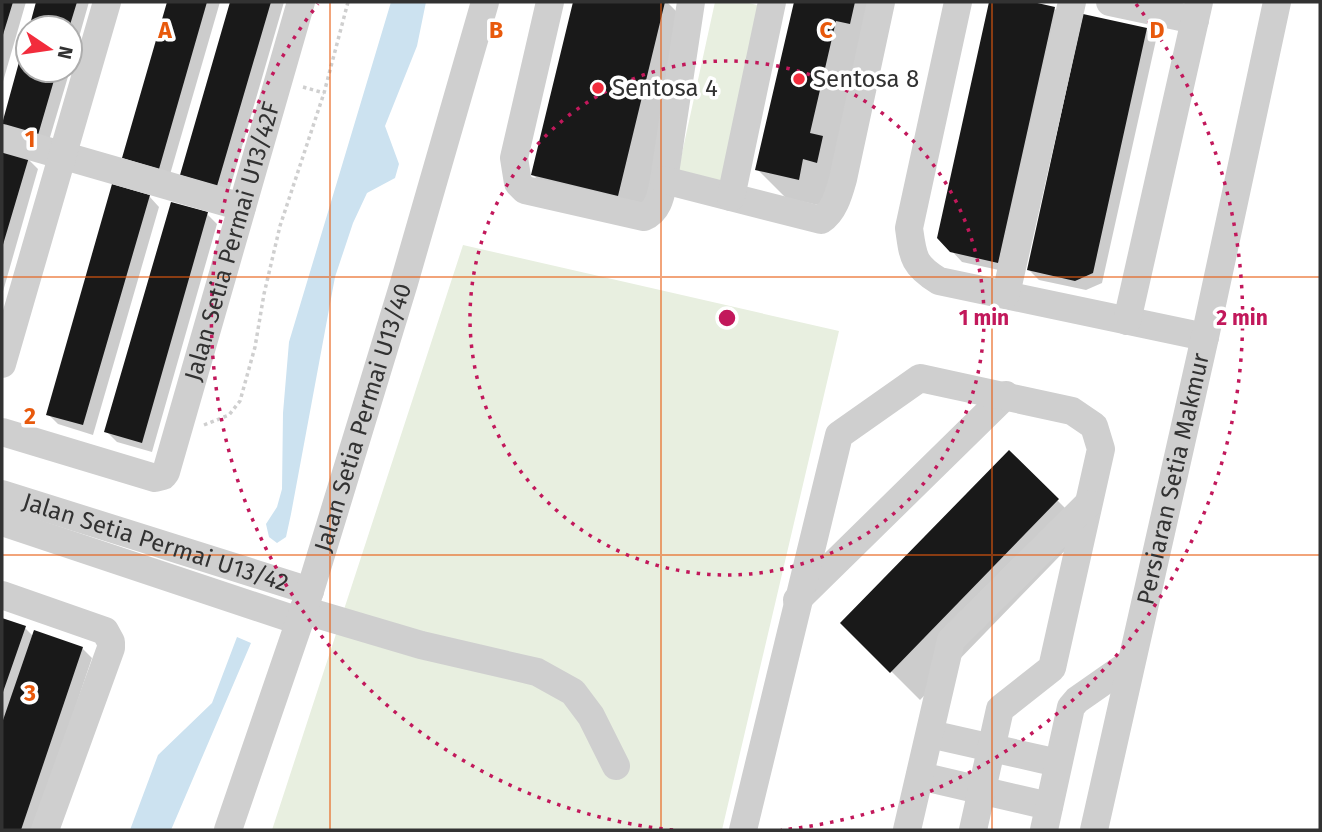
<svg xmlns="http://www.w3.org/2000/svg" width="1322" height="832" font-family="'Fira Sans',sans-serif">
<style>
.green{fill:#e8efe0}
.water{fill:#cce2f0}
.shadow{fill:#0003}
.building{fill:#191919}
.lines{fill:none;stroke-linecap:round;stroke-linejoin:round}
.path{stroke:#cfcfcf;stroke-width:3.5;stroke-dasharray:3.5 3.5;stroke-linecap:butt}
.minor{stroke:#cfcfcf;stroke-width:28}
.grid{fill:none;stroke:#e8590c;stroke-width:2;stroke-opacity:0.55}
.ring{fill:none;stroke:#c2185b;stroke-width:3.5;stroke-dasharray:3.5 7}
.poi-dot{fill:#f22c3c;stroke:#fff;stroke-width:2.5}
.labels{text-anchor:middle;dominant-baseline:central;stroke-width:7;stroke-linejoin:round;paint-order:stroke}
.poi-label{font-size:24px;fill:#323232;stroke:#fff;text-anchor:start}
.street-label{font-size:24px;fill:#323232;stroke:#fff}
.grid-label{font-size:23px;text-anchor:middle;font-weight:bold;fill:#e8590c;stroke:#fff;stroke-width:7;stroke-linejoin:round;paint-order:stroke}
.centre{fill:#c2185b;stroke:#fff;stroke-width:3.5}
.ring-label{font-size:21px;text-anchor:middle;font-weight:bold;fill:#c2185b;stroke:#fff;stroke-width:7;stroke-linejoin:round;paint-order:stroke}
</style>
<rect width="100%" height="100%" fill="#fff"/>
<path class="green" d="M715 2H745L765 7 725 187 677 176Z
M463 245 839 331 722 830H272Z"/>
<path class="water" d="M391 2H426L417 46 385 126 399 164 395 178 367 193 353 223 335 277 291 514 286 537 277 543 269 537 266 524 277 507 282 489 283 413 289 342Z
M237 637 251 643 171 830H130L158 755 212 703Z"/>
<path class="shadow" d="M2 2H26L2 85Z
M38 2H89L70 69V28H30Z
M168 2H220L169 178 124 158Z
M232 2H284L228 195 182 175Z
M575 2H667L693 28 646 223 562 203 533 175Z
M796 2H874L827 207 786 198 757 169Z
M991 2H1025L1054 8 1064 18 1008 272 962 262 939 237Z
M1146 29 1156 40 1102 283 1086 290 1039 280 1029 270Z
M28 36V70H70L48 144 3 123Z
M2 151 28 159 38 169 2 295Z
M149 196 159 207 93 435 58 424 48 414Z
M207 214 217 224 152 452 117 442 106 431Z
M1009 452 1086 529 920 700 843 623Z
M2 620 25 628 33 636 82 648 92 658 34 830H2Z"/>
<path class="building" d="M2 2H13L2 38Z
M36 2H77L69 28H29Z
M167 2H207L159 169 122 158Z
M230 2H271L217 186 180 175Z
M573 2H665L618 196 531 175Z
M794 2H855L850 24 836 21 810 133 823 136 817 163 803 159 799 180 755 170Z
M989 2H1033L1055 7 998 263 950 252 937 238Z
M1083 14 1147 28 1093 273 1075 281 1027 270Z
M27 33 28 70H57L38 135 2 124Z
M2 149 29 157 2 248Z
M112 184 150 195 83 425 46 415Z
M171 202 208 212 142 443 104 432Z
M1009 450 1059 499 890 673 840 623Z
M2 618 26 626 2 695Z
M34 630 83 647 21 830H2V723Z"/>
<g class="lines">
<path class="path" d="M303 87 324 93
M204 425 229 415 240 401 255 347 264 294 280 226 324 93 348 2"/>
<g class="minor">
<path d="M550 2 514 158 518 183 525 190 644 217C659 211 661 194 664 180L691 2"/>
<path d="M958 2 909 228C913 257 913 265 939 281L1205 337"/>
<path d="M1110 2 1195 20"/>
<path d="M2 138 242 207"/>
<path d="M664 180 821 220C834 212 839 193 843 179L881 2"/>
<path d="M731 197 772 2"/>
<path d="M1006 294 1072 2"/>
<path d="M1127 321 1199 2"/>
<path d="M2 364 107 2"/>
<path id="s1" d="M2 432 155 478 163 476 166 472 301 2"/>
<path id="s2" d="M2 494 310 591"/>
<path d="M2 522 299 621"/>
<path d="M2 595 105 631 111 642V648L45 830"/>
<path d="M797 600 1006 395"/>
<path d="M303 610 421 645 537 672 573 692 591 716 616 766"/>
<path d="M930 734 1058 763"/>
<path d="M920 776 1049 806"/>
<path id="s3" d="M228 830 310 591 404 283 485 2"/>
<path d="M743 830 839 435 920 378 1072 411 1094 426 1101 449 1052 668 1000 709 973 830"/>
<path d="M907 830 951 640 1088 504"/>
<path d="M1044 830 1071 707 1077 700 1130 663"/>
<path id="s4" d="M1094 830 1205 337 1277 2"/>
</g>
</g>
<path class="grid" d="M330 2V830M661 2V830M992 2V830M2 277H1320M2 555H1320"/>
<g class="ring">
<circle cx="727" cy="318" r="257"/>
<path d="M673 830A515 515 0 0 1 318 4M1136 4A515 515 0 0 1 781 830"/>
</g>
<g class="poi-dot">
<circle cx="799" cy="79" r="7"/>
<circle cx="598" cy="88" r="7"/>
</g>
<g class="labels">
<g class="poi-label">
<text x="813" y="79">Sentosa 8</text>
<text x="612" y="88">Sentosa 4</text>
</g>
<g class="street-label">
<text stroke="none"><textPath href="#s1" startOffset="413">Jalan Setia Permai U13/42F</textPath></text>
<text stroke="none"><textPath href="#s3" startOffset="434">Jalan Setia Permai U13/40</textPath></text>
<text stroke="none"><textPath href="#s4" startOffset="360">Persiaran Setia Makmur</textPath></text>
<text stroke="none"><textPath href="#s2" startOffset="161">Jalan Setia Permai U13/42</textPath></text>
</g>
</g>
<g class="grid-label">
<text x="165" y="38">A</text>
<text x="496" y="38">B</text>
<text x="826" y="38">C</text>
<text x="1157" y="38">D</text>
<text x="30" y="147">1</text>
<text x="30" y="424">2</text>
<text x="30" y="701">3</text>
</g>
<circle cx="727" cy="318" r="10" class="centre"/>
<g class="ring-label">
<text x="984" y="325">1 min</text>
<text x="1242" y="325">2 min</text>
</g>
<rect width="1322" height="832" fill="none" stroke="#323232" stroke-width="7"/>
<g transform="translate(49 49) rotate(103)"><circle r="33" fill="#ffffff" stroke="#adadad" stroke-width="2"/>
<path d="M0-5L12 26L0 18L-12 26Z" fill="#f22c3c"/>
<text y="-10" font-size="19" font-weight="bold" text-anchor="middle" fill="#323232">N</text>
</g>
</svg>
